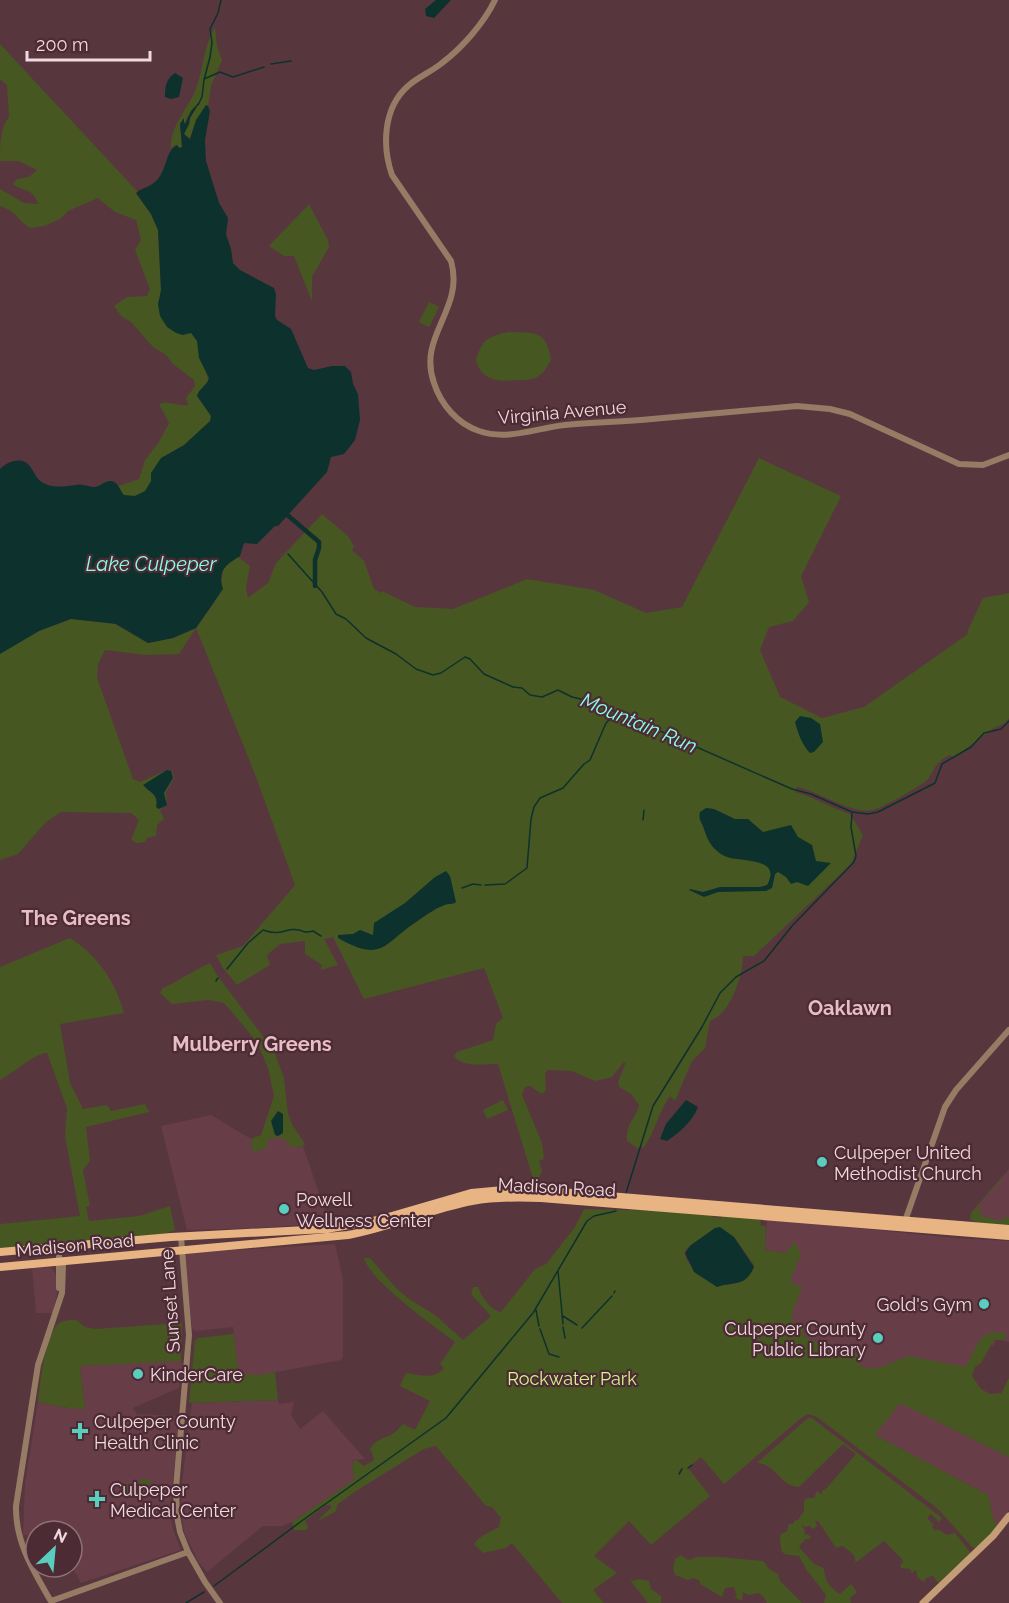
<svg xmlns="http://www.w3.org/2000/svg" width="1009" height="1603" font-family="Raleway,sans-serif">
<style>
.built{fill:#673d48}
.green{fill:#475721;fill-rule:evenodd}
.water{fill:#0d312c}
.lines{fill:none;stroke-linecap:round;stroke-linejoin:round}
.stream{stroke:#0d312c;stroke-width:1.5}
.canal{stroke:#0d312c;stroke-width:4.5}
.tertiary{stroke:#967c65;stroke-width:6}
.secondary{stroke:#c49c76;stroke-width:7}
.primary{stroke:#e8b484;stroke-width:8}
.poi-dot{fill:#59cebe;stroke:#4d2b34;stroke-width:2}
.labels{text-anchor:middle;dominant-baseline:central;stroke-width:4.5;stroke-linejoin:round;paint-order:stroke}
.street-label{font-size:18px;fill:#f0dadf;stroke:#4d2b34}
.poi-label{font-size:18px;fill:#f0dadf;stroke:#4d2b34;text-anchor:start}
.park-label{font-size:18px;fill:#d3f48d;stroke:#4d2b34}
.water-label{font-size:20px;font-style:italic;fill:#8bfceb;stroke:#4d2b34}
.neighbourhood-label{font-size:20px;font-weight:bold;fill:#e8bdc6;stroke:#4d2b34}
</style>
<rect width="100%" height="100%" fill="#58363e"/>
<path class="built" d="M211 1115 251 1139 252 1150 270 1138H283L291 1146H303L329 1223 258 1228 187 1230 161 1126Z
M1009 1169V1225L972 1221 970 1219 971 1213Z
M767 1219 955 1238 1009 1241V1342L996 1339 993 1346 986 1342 941 1423 1009 1457V1510L999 1526 986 1516V1494L875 1435 849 1378 773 1309 800 1255 765 1250Z
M335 1244 343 1279V1357L341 1360 260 1375H238L233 1327 194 1331 192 1328 185 1256 186 1253Z
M49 1267 53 1270 57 1277V1292L54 1311 52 1313H36L32 1268Z
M176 1360 181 1361 183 1365 179 1388 133 1408 137 1414 179 1416 170 1513 173 1529 181 1550 81 1583 72 1567V1531H36V1535H23L25 1484 38 1402 67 1408H85L80 1366Z
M278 1400 279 1404 294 1402 291 1415 300 1429 323 1411 365 1459 353 1460 355 1466 352 1469 356 1479 292 1522 282 1526H263L207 1572 199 1563 184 1532 181 1513 182 1482 192 1403Z"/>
<path class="green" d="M215 27 217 46 222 60 211 86 208 106 206 105C199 118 195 127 189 140L184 134 189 124 190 118 199 103 187 117 185 124 183 119 180 124 182 147 180 148 176 145 171 148C170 126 188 109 196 89 203 69 204 45 215 27Z
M0 44 137 191V195L151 214 158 230 161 290 189 332 192 333C205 351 214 401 210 423L152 482 146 493 125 498 116 487 139 479 145 460 159 442 169 423 159 404C170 400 178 407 188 405L186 398 195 386 194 380 173 364 166 355 153 347 131 322 122 317 114 306 127 297 147 296 150 289 135 250 141 240 136 220 115 212 98 198 68 211 60 219 44 226 30 228C16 219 19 213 0 206V189L24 203 39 204C28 184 26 194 13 184L17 179 29 177 37 170 19 161H0C0 145 0 128 9 117L7 85 0 79Z
M309 204 328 240 329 247 312 277V301L294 256H284L269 246Z
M429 302 439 307 429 327 419 322Z
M508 332C533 333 547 329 551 360 548 365 545 372 540 375 534 380 525 380 518 380 499 382 481 381 476 360 482 340 487 337 508 332Z
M759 458 841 496 801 576 809 602 793 621 769 627 760 650 780 697 822 718 864 707 968 634 967 632 983 598 1009 593V718L1005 723 992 729 954 758 950 755C930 764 935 777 922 784 911 791 884 807 873 810 853 815 818 791 797 787L795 792C814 797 831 808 850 814L863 835 851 864 754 956H743C743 973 734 1000 722 1013 719 1016 714 1019 710 1021L705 1048 692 1061 675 1101 670 1096C658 1113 656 1130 644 1147L637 1148 627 1141C625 1125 635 1120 639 1105L631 1094 619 1087 618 1082 626 1062 623 1063 612 1077 595 1081 572 1071 548 1070 545 1073 546 1090 542 1094 530 1086 525 1087 522 1095 542 1143 544 1159 539 1161 542 1171 535 1185 498 1064C485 1064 463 1068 454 1056L457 1052 493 1040 496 1024 503 1018 484 968 364 999 333 937 324 939 338 965 321 970 322 965 305 954V941L280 944 267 955 270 965 237 985 223 968 216 955 243 946 295 885 255 774 196 628 179 654 146 655 105 650 98 664 97 678 133 779 140 782 167 770 173 773 174 778 166 792 167 804 160 810 164 819 157 825 156 836 147 838 145 842 136 843 131 840 139 820 131 813 61 812 46 822 18 854 0 860V653L67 615 106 619 148 643 173 638 196 628 214 603 221 583 223 570 230 560 238 557 250 566 246 587 248 598 268 583 276 563 322 514 348 536 354 546 352 550 364 561 374 589 381 593 382 591 415 607 453 609 527 579 594 590 646 613 682 607Z
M70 938C98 956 115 981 124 1013L60 1024 70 1083 83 1109 107 1105 111 1111 145 1104 149 1112 86 1127 90 1161 83 1170 90 1206 86 1207 89 1221 139 1216 170 1206 175 1230 163 1234 0 1249V1224L80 1216 65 1136 67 1108 47 1053C37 1052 12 1074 0 1080V967Z
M210 963 217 975 274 1051 284 1078 288 1114 293 1126 305 1144 303 1146 291 1147 283 1138H270L264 1150 252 1151 251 1139 261 1135 274 1096 268 1068 257 1042 225 1004 220 1002 208 1000 172 1004 160 993 163 988C179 981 194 970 210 963Z
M503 1100 508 1110 487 1119 483 1110Z
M1001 1178H1003L981 1202 978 1211 987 1219 989 1217 996 1221 1002 1220 1006 1217 1009 1218V1225C996 1225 982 1226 970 1219L971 1213Z
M584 1209 672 1211 712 1215 713 1217 722 1218V1216L761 1219 760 1225 766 1227 765 1250 785 1253 795 1242 801 1254 790 1281 802 1288 792 1313 793 1316H791L799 1332 804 1326 802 1335 823 1346 822 1349 833 1354H840L846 1347 860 1355 858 1363 864 1368H878L909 1356 965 1367C977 1349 978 1326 1007 1334L1004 1340H994L981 1363 975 1367 972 1376 981 1389 990 1394 999 1393 1001 1394 1009 1378V1457L900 1403 875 1435 988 1495C992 1505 990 1519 999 1526L977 1547 973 1548 938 1509 817 1417 808 1414 800 1419 724 1484 701 1457 688 1468 710 1496 651 1545 629 1521 594 1556 617 1573 593 1590 604 1603H562L512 1543 506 1548 483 1553 474 1544C480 1535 490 1532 499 1527L501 1518 492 1507 486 1506 436 1446 424 1449 356 1491 338 1504 335 1512 320 1520 319 1519 331 1508V1505H326L305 1521 308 1527 307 1530H294L292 1522 355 1479 352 1469 355 1459 364 1466 373 1461 374 1458 370 1449C375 1440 382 1439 391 1435 395 1433 400 1427 403 1424L415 1430 430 1401 400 1386 406 1373C419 1375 434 1380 444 1368L440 1364 455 1342C434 1326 370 1281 364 1258H370L396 1288 409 1299 435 1315 463 1340 491 1316 471 1294 473 1287H478C481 1297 491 1310 501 1312L535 1269 546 1264 575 1227ZM734 1237 754 1265C744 1288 736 1281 717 1287 709 1281 670 1256 691 1245 700 1240 723 1239 734 1237Z
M76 1320 85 1327 95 1329 182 1323 181 1361 80 1366 85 1409 68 1408 38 1402C40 1383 45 1337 58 1324 63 1320 70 1320 76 1320Z
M234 1334 238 1374 260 1375 275 1372 278 1400 189 1403 195 1340 198 1338Z
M808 1418H812L942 1518 939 1522 931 1514 927 1518 934 1525 932 1527 936 1531 938 1529 947 1535 955 1533 971 1553 938 1583 933 1576 928 1577 923 1582 917 1576 916 1570 912 1573 910 1569 901 1568 900 1564 903 1563 902 1559 884 1541 855 1563C857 1554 848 1550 842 1546L836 1548 818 1521H815L817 1526 813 1529 810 1526 805 1527 801 1524 805 1531 804 1534 811 1536 810 1539H805L799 1547 814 1564 824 1568C824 1578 830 1589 840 1594L851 1584 857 1592 850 1598 851 1603H824L826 1595 806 1569 799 1556 784 1554 781 1550 780 1535 787 1531 789 1524H793L794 1521 798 1520 804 1511V1501L807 1498H814L817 1491 822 1495V1491L825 1490 856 1454 843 1444 799 1487C781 1487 776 1464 757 1463Z
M147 1478 150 1479V1485L136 1496 134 1494 131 1497 124 1487 130 1483 139 1485 140 1479 147 1480Z
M681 1555 686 1559 690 1560 696 1557H720L763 1561 769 1569 778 1574 780 1581 802 1603H767L763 1596 758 1593 749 1595 743 1592 742 1601 734 1597 737 1596 734 1587 725 1588 722 1597 700 1584 699 1580 693 1578 688 1580 675 1575 673 1569 675 1559Z
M638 1579 649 1581 651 1589 661 1596V1603H648L630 1580 634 1581Z"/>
<path class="water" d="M436 0H451L434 18 426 16 425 9Z
M175 73 183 78 179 97 171 99 165 97C165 86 166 79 175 73Z
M201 100 190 118 189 124 184 134 190 139 196 120 206 105 208 106 210 111 205 140 206 161 219 203 228 218 226 234 231 249 233 263 240 270 274 288 276 294 275 316 277 320 291 329 308 368 314 370 332 366H345L351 372 353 384 358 394 360 420 355 440 344 454 331 457 327 472 278 526H275L257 544 244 543 240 556C226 565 217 570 223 589L196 628 173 638 148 643 116 624 71 619 39 631 0 654V469C7 462 21 456 29 465 36 474 36 481 48 485 58 488 66 486 76 485 82 483 88 487 95 487 101 486 105 480 112 481 119 483 120 491 124 495L135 496 145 491 151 481V473L161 458 184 445 210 421 211 416 197 396C199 388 207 386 209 378L199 358 197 341 191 333 183 335 176 333 167 327 160 316 158 304 161 290 158 230 151 214 136 193C144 186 152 188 160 176 167 166 166 151 177 145L179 148 182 147 180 124 184 118V122L185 124 191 111Z
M800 716 811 718 820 724 823 742 814 752 810 753C802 745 798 733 795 722Z
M167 770 171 771 173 778 164 793 167 805 159 809 156 807C159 794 150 793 143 785Z
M706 808 714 809 735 819H748L763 832 791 825 798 837 812 845 816 861 831 863 808 886 797 882 791 884 786 877 778 872 775 874 772 888 766 891 718 892 704 897 689 890 690 889 703 892 720 887H760L767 885C783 857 740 862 727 857 714 852 708 842 704 829 702 822 698 820 700 812Z
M446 871 450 876 456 902C454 904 451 904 448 904 439 906 426 915 419 920 383 943 384 964 338 938V935L353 934 360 930 373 935 374 923 405 903 435 877Z
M686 1100 698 1107C693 1121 679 1133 667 1141L660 1139 666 1124Z
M278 1111 283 1114V1133L278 1136 275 1135 271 1121Z
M720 1227 734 1237 754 1267C745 1288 733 1281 717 1287L694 1272 685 1253 691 1245 715 1228Z"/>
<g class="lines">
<path class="stream" d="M271 64 291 61
M204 79 220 72 233 77 264 67
M198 105 202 97 204 80 210 57 212 43 210 29 218 13 221 0
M288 554 322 592 336 614 346 619 366 638 396 654 416 669 433 675 441 673 465 657 470 659 484 674 513 687 522 688 530 695 542 697 558 690 572 697 594 702 792 789 811 794 852 812 868 814 878 812 935 783 942 764 971 747 984 733 1001 729 1009 721
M643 820 644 810
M485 885 505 884 527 868 531 819 534 807 540 798 563 788 584 764 590 760 606 723 609 720 616 718 621 713
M462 888 473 884 481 885
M227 969 248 943 263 930C282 937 285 927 299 930 305 932 306 933 313 931L321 936
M216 981 218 978
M626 1193 653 1106 702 1027 720 993 736 977 764 961 792 926 854 862 856 856 851 827 852 813
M558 1271 563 1324
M614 1293 615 1291
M536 1310 539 1326
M563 1316 577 1325
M563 1327 565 1338
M582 1328 612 1296
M540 1329 549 1354 559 1357
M688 1468 692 1465
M679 1474 682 1469
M214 1586 303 1520 446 1418 533 1313 587 1221 594 1216 616 1211
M186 1603 204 1592"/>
<path class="canal" d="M285 513 319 542V548L315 560V586"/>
<path class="tertiary" d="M495 0C484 23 462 48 442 63 431 72 418 77 408 86 383 108 382 146 392 175L451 261C465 310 417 335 434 383 441 405 458 424 479 431 508 441 536 428 565 425 594 422 623 422 652 419 700 415 749 410 797 406L830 409 850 414 959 464 983 465 1009 455
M904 1224 945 1107 956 1090 1009 1030
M181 1237 189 1335 176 1488 177 1516 180 1532 188 1552 205 1582 220 1603
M59 1288V1247
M51 1601 188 1552
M52 1603C34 1572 15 1542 16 1506L38 1365 62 1293 63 1265 60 1262"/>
<path class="secondary" d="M923 1603 993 1536 1009 1516"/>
<path class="primary" d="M0 1252 171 1237 326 1229 378 1220 471 1193 504 1190 560 1192 1009 1229
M0 1267 348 1235C391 1227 430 1209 472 1201 495 1197 518 1197 541 1198L1009 1236"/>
</g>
<g class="poi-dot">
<circle cx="822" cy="1162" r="6"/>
<circle cx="284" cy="1209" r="6"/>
<circle cx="984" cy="1304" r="6"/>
<circle cx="878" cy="1338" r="6"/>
<circle cx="138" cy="1374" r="6"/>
<path d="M77 1422h6v6h6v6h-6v6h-6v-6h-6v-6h6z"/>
<path d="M94 1490h6v6h6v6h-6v6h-6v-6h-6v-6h6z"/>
</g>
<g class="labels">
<g class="street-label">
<text transform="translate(562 412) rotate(-5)">Virginia Avenue</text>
<text transform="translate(557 1187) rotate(3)">Madison Road</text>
<text transform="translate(75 1245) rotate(-5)">Madison Road</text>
<text transform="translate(170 1301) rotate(-94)">Sunset Lane</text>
</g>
<g class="poi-label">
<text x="834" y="1152">Culpeper United<tspan x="834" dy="21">Methodist Church</tspan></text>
<text x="296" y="1199">Powell<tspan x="296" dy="21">Wellness Center</tspan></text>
<text x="972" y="1304" text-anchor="end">Gold's Gym</text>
<text x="866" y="1328" text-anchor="end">Culpeper County<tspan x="866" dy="21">Public Library</tspan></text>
<text x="150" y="1374">KinderCare</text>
<text x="94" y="1421">Culpeper County<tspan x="94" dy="21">Health Clinic</tspan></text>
<text x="110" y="1489">Culpeper<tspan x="110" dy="21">Medical Center</tspan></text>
</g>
<g class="park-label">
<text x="572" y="1378">Rockwater Park</text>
</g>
<g class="water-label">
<text x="151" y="564">Lake Culpeper</text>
<text transform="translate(639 723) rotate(23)">Mountain Run</text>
</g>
<g class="neighbourhood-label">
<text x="76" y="918">The Greens</text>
<text x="850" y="1008">Oaklawn</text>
<text x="252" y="1044">Mulberry Greens</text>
</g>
</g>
<g transform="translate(54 1549) rotate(26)"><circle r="28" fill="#4d2b34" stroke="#8e7178" stroke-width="1.5"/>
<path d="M0-4.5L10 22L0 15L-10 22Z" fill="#59cebe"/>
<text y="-9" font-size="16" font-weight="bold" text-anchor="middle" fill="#f0dadf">N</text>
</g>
<path d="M27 51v9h123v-9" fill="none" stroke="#f0dadf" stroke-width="3"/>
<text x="36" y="51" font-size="18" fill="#f0dadf" stroke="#4d2b34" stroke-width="4.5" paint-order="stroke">200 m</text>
</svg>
